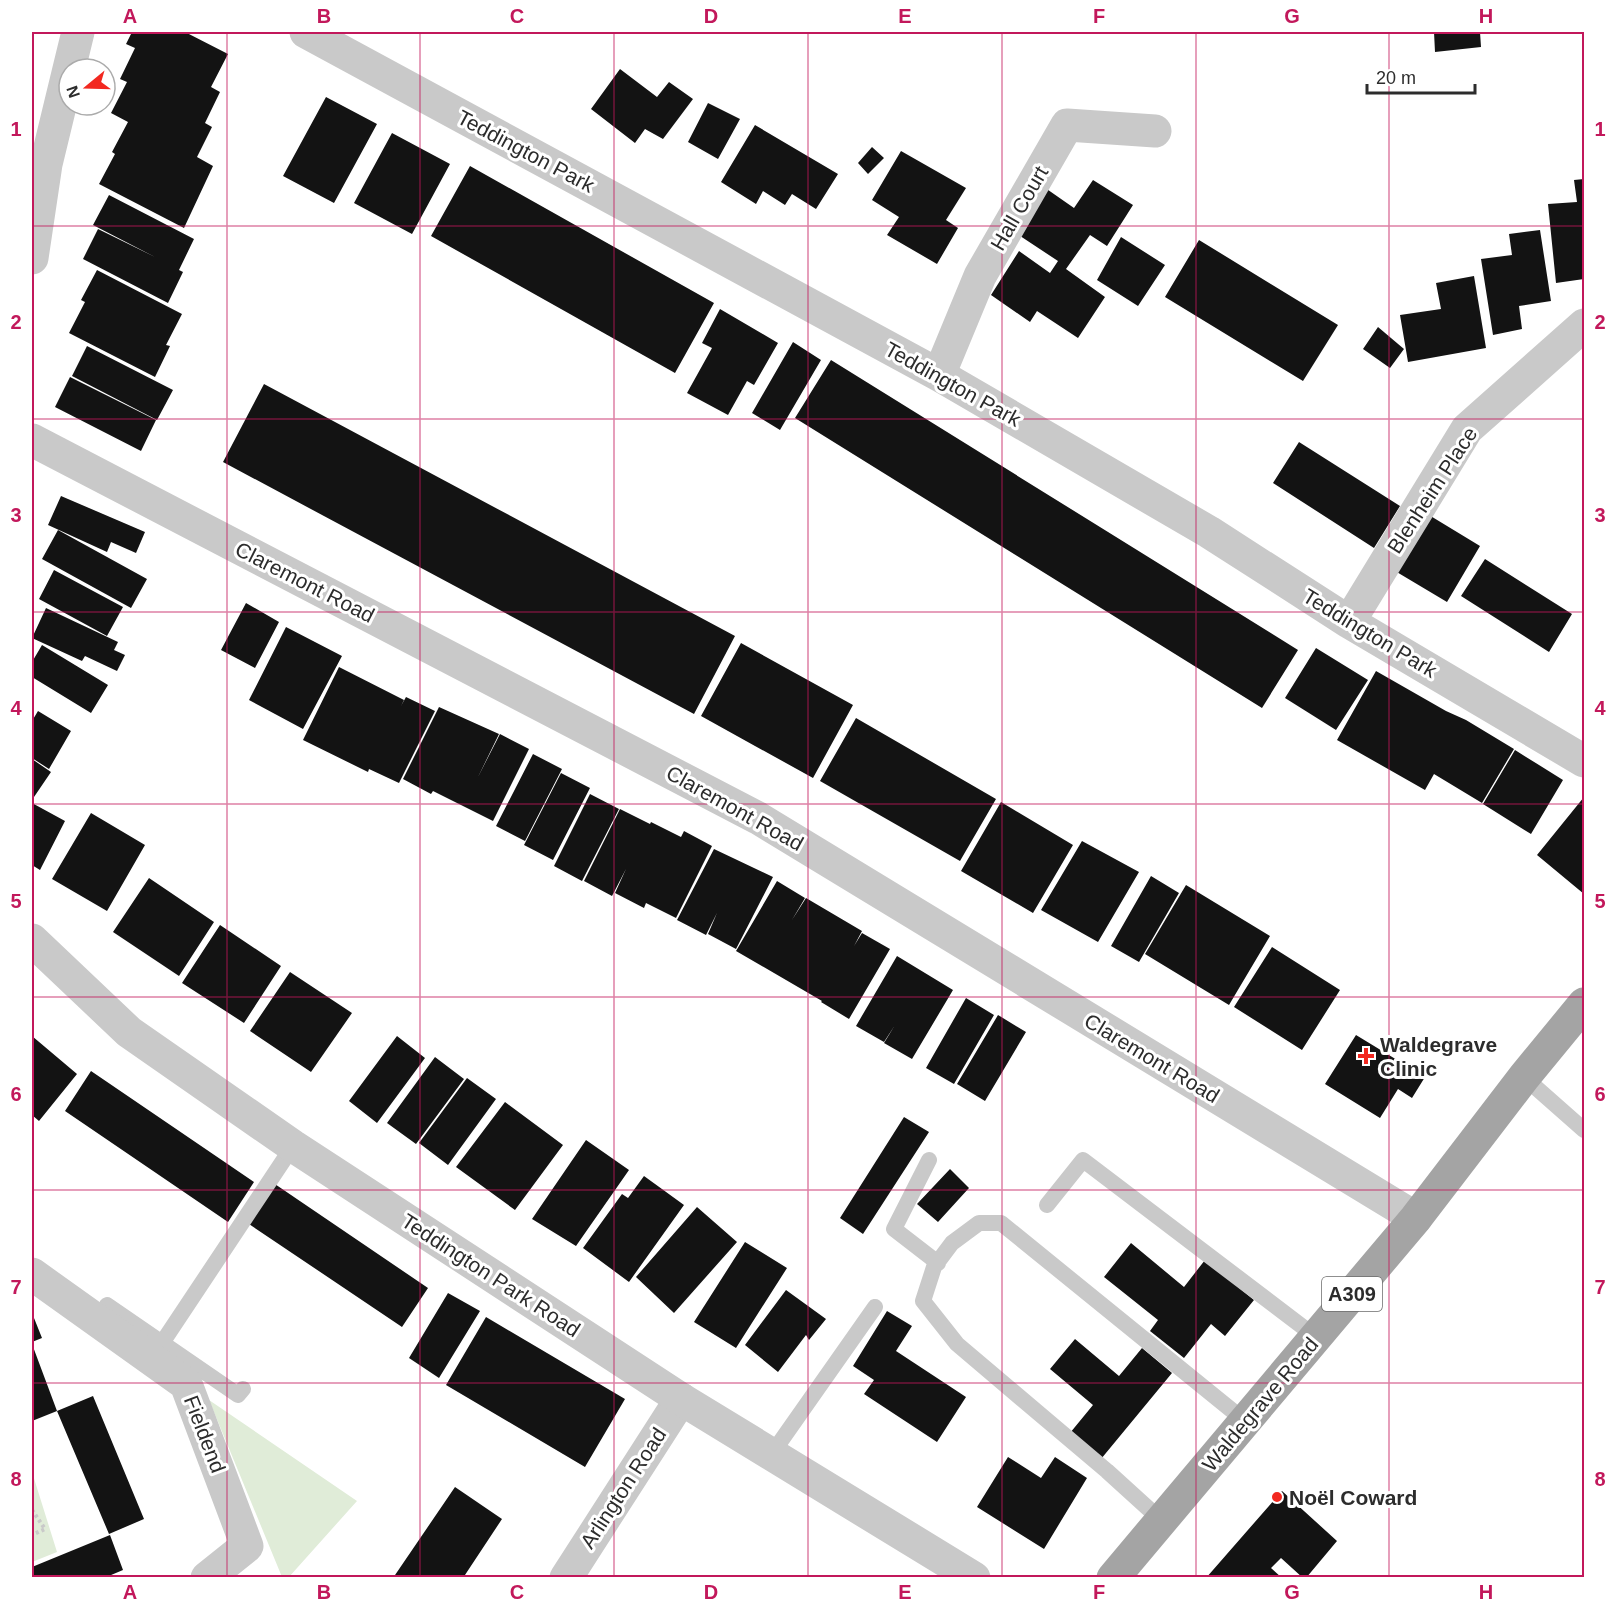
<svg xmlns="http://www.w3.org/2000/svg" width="1616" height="1609" font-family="Arial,sans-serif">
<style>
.green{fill:#e0ecd8}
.building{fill:#131313}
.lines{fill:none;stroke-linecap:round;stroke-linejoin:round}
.path{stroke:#c9c9c9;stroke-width:4;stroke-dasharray:3 3;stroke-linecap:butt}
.service{stroke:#c9c9c9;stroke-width:16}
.minor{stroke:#c9c9c9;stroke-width:33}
.tertiary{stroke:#c9c9c9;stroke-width:33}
.primary{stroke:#a4a4a4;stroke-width:33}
.grid{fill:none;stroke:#c2185b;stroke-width:1.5;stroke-opacity:0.55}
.poi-dot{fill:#f22820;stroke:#fff;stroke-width:2}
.labels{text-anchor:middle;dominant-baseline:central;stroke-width:6;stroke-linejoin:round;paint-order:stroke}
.shield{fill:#fff;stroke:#6b6b6b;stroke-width:1.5}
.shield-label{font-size:20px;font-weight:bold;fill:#2c2c2c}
.street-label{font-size:21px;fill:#2c2c2c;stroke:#fff}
.poi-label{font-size:21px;font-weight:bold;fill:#2c2c2c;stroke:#fff;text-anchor:start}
.neatline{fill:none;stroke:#c2185b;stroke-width:2}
.grid-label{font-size:20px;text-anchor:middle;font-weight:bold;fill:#c2185b}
</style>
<rect width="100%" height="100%" fill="#fff"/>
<path class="green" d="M209 1400 357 1501 289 1577H282Z
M32 1472 57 1552 32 1562Z"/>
<path class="building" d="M132 32H185L228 54 211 87 220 92 205 123 212 127 197 157 213 166 184 228 99 184 115 154 112 152 128 122 111 113 127 82 120 79 135 48 126 44Z
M1434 32H1480L1481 47 1435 52Z
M620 69 657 97 669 82 693 99 663 139 645 129 635 143 591 109Z
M326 97 377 124 334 203 283 176Z
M708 103 740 119 718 159 688 142Z
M755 125 838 174 816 209 792 194 785 205 763 191 756 204 721 182Z
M392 133 450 164 412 234 354 203Z
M872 147 884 158 868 174 858 163Z
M901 151 966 188 946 220 958 228 937 264 887 235 899 217 872 200Z
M470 166 714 303 675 373 431 236Z
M1584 179V279L1556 283 1548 204 1577 202 1574 180Z
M1093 180 1133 205 1107 246 1090 235 1066 269 1105 297 1078 338 1037 311 1030 322 991 295 1019 251 1050 273 1058 261 1011 230 1041 185 1074 208Z
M109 195 194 239 179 270 183 272 168 303 83 259 98 229 155 257 93 225Z
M1540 230 1551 301 1519 306 1522 329 1493 335 1481 259 1512 255 1509 234Z
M1121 237 1165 265 1138 306 1097 280Z
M1199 240 1338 325 1303 381 1165 297Z
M97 270 182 314 166 345 170 346 155 377 69 333 85 302 81 300Z
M1474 276 1486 348 1408 362 1400 315 1441 309 1436 283Z
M720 309 778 343 754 385 747 381 728 415 687 393 712 348 702 343Z
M1378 327 1404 349 1390 368 1363 349Z
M793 342 821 360 780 430 752 413Z
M87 346 173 390 157 420 72 376Z
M831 360 1298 650 1262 708 795 418Z
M70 377 156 420 141 451 55 407Z
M264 384 735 636 694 714 223 462Z
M1299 442 1400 506 1374 548 1273 483Z
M61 496 145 532 136 553 111 542 107 552 48 525Z
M1424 512 1480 546 1447 602 1390 568Z
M58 530 147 579 131 608 42 559Z
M1485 559 1572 614 1549 652 1461 596Z
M54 570 123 607 107 636 39 599Z
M246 603 279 622 255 668 221 650Z
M46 608 118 642 114 650 125 655 117 671 85 656 82 661 32 638Z
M286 627 342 656 303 729 249 700Z
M741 643 853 705 813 778 701 716Z
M42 645 108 685 91 713 32 677V662Z
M1316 648 1368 680 1336 730 1285 698Z
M339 667 404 700 401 706 406 697 435 711 399 783 369 769 368 772 303 740Z
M1376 671 1446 711 1466 720 1514 749 1482 803 1434 774 1425 790 1337 740Z
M439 707 499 734 478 777 500 734 529 749 493 821 433 791 431 794 403 779Z
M38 711 71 731 49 769 32 758V721Z
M856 718 996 799 960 861 820 781Z
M1515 750 1563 780 1531 834 1483 804Z
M533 754 562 769 525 841 496 826Z
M32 759 51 772 34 797 32 794Z
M561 773 590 788 553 860 524 845Z
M590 794 619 809 582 881 554 866Z
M1584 797V894L1537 855Z
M1001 802 1073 845 1033 913 961 871Z
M32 803 65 821 40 870 32 865Z
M620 809 650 824 651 822 681 837 684 831 712 846 676 918 646 903 644 908 615 893 626 869 612 896 584 881Z
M91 813 145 845 107 911 52 879Z
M1082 841 1139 872 1098 942 1041 910Z
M714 849 773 877 736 949 708 934 717 913 706 935 677 920Z
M1151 876 1179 893 1139 962 1111 946Z
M149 878 214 922 179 976 113 932Z
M777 881 805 898 792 920 806 898 862 931 854 946 862 933 890 949 849 1019 821 1002 822 1001 736 951Z
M1186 885 1270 936 1229 1005 1145 954Z
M220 925 281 966 244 1023 182 983Z
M1272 947 1340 990 1302 1050 1234 1007Z
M897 956 953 990 912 1059 884 1043 895 1025 884 1042 856 1026Z
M290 972 352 1013 311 1072 250 1031Z
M966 998 994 1015 954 1084 926 1068Z
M998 1015 1026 1032 985 1101 957 1084Z
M1356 1035 1425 1077 1412 1098 1398 1089 1380 1118 1325 1084Z
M32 1036 77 1074 39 1121 32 1115Z
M397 1036 425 1058 377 1123 349 1101Z
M435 1057 464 1079 416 1144 387 1123Z
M91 1071 254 1182 228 1222 65 1111Z
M467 1078 496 1099 448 1165 419 1143Z
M505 1102 563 1145 515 1210 456 1167Z
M904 1117 929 1132 863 1234 840 1218Z
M586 1140 629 1170 576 1246 532 1219Z
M950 1169 969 1188 938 1222 917 1204Z
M644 1176 684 1205 629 1282 583 1248 622 1194 628 1198Z
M266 1178 428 1288 402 1327 240 1218Z
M697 1207 737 1242 674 1313 636 1277Z
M745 1242 787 1268 736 1348 694 1322Z
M1131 1243 1184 1287 1205 1260 1254 1300 1225 1336 1211 1324 1184 1358 1150 1331 1158 1320 1104 1277Z
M786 1290 826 1319 809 1340 806 1335 778 1372 745 1345Z
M448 1293 480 1311 439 1378 409 1358Z
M887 1311 912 1326 896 1351 966 1397 937 1442 864 1394 874 1380 853 1366Z
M32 1313 42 1338 32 1342Z
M486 1317 625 1399 585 1467 446 1385Z
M1075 1339 1119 1376 1142 1348 1172 1373 1101 1459 1070 1433 1093 1405 1050 1369Z
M32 1344 57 1411 32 1421Z
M93 1396 144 1519 109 1534 57 1411Z
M1008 1457 1041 1478 1055 1457 1087 1478 1044 1549 977 1507Z
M455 1487 502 1519 463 1578H393Z
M1282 1491 1337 1541 1306 1578H1303L1281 1558 1271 1568 1282 1578H1206Z
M110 1535 123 1570 104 1578H32V1567Z"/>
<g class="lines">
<path class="path" d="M32 1510 45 1529 32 1535"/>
<path class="service" d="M1524 1077 1584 1130
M929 1160 894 1229 938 1263
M1047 1205 1083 1160 1316 1337
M107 1305 238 1395 243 1389
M162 1343 293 1146
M771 1455 875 1307
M1162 1521 1107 1471 957 1344 923 1301 934 1267 952 1243 979 1223H1001L1245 1421"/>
<path class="minor" d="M306 32 939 375 1209 532 1349 622 1584 761
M69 69 78 32
M32 258 46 164 69 69
M939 375 980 276 1067 125 1155 131
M32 440 758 818 1416 1218
M1349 622 1467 429 1584 325
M32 1274 186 1384 247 1546 207 1578
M566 1578 681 1399"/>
<path class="tertiary" d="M32 940 129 1032 293 1146 681 1399 974 1578"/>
<path class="primary" d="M1113 1578 1416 1218 1524 1077 1584 1004"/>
</g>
<path class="grid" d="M227 32V1578M420 32V1578M614 32V1578M808 32V1578M1002 32V1578M1196 32V1578M1389 32V1578M32 226H1584M32 419H1584M32 612H1584M32 804H1584M32 997H1584M32 1190H1584M32 1383H1584"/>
<g class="poi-dot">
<path d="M1363 1047h6v6h6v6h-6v6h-6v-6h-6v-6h6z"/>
<circle cx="1277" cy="1497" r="6"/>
</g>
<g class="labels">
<rect class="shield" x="1322" y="1277" width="60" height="34" rx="4.5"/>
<g class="shield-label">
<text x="1352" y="1294">A309</text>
</g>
<g class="street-label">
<text transform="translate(526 151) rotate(28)">Teddington Park</text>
<text transform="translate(1019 208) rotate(-60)">Hall Court</text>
<text transform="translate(953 384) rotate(29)">Teddington Park</text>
<text transform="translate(1432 490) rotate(-57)">Blenheim Place</text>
<text transform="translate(305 582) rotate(27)">Claremont Road</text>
<text transform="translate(1370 633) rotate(31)">Teddington Park</text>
<text transform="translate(735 808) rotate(29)">Claremont Road</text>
<text transform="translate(1152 1058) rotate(31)">Claremont Road</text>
<text transform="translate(491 1275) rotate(33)">Teddington Park Road</text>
<text transform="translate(1260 1404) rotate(-50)">Waldegrave Road</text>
<text transform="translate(205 1434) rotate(69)">Fieldend</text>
<text transform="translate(623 1488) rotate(-57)">Arlington Road</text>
</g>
<g class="poi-label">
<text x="1380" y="1044">Waldegrave<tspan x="1380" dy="24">Clinic</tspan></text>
<text x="1289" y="1497">Noël Coward</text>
</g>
</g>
<rect width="1616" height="1609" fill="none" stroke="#ffffff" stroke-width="66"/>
<g transform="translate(87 87) rotate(251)"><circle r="28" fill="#ffffff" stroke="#ababab" stroke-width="1.5"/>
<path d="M0-4.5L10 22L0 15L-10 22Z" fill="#f22820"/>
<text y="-9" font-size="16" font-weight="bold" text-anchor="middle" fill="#2c2c2c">N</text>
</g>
<path d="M1367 84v9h108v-9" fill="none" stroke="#2c2c2c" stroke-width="3"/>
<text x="1376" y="84" font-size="18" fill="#2c2c2c" stroke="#ffffff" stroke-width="4.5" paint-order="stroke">20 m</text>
<rect x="33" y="33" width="1550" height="1543" class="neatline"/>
<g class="grid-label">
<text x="130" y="23">A</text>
<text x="324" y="23">B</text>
<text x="517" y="23">C</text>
<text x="711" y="23">D</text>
<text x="905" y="23">E</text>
<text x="1099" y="23">F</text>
<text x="1292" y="23">G</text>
<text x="1486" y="23">H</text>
<text x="16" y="136">1</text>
<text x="1600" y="136">1</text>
<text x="16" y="329">2</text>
<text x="1600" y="329">2</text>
<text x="16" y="522">3</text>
<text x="1600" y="522">3</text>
<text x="16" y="715">4</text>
<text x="1600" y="715">4</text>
<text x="16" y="908">5</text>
<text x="1600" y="908">5</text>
<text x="16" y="1101">6</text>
<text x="1600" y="1101">6</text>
<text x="16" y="1294">7</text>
<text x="1600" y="1294">7</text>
<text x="16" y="1486">8</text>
<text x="1600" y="1486">8</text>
<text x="130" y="1599">A</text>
<text x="324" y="1599">B</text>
<text x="517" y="1599">C</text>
<text x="711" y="1599">D</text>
<text x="905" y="1599">E</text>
<text x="1099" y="1599">F</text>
<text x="1292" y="1599">G</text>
<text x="1486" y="1599">H</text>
</g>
</svg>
